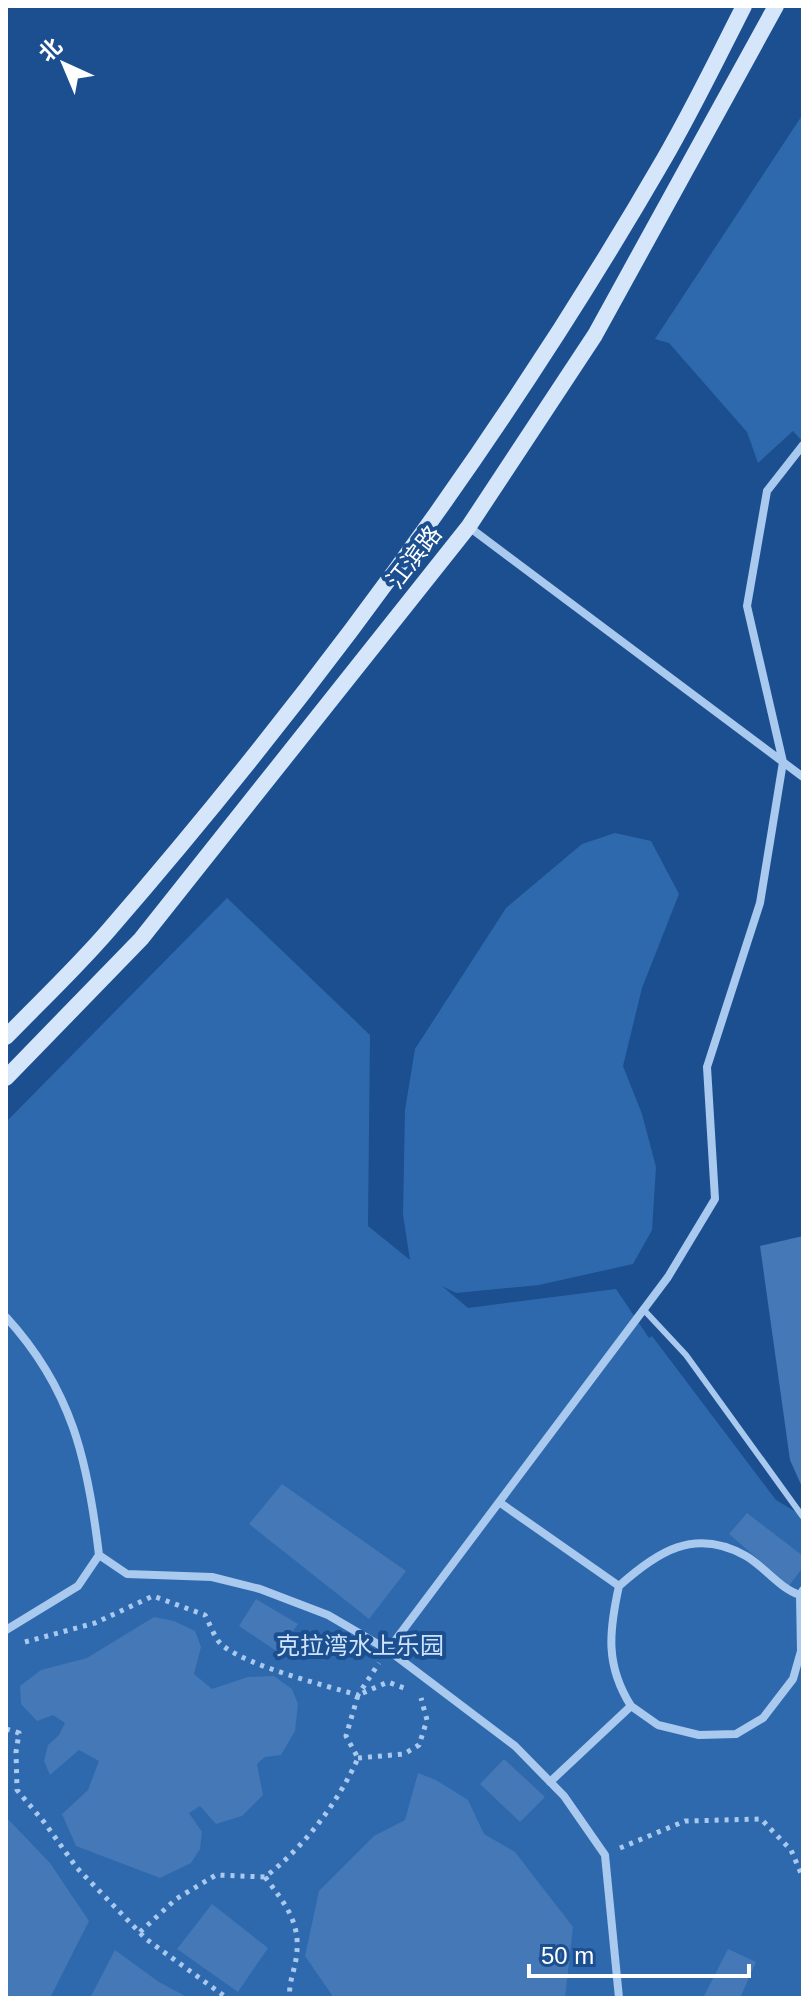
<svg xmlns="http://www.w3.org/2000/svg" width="809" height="2004" font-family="Arial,'Noto Sans SC',sans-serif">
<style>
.green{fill:#2e69ad}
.building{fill:#4478b7}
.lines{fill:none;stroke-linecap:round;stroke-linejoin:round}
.path{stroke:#a9c9ee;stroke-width:5;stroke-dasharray:4 6;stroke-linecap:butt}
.lane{stroke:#a9c9ee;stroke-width:6}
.street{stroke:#a9c9ee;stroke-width:8}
.secondary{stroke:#d6e6fa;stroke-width:16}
.labels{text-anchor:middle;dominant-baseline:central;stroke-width:8;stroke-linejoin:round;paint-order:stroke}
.street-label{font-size:24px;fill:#fff;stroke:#1b4f8f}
.park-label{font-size:24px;fill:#cfe3fa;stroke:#1b4f8f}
</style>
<rect width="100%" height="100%" fill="#1b4f8f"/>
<path class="green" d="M803 114V442L793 431 758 463 747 432 669 343 655 339Z
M615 833 651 841 679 894 642 988 623 1066 642 1114 656 1167 652 1230 633 1264 539 1285 456 1293 442 1286 468 1308 616 1289 649 1338 652 1336 776 1500 803 1516V1998H6V1122L227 898 370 1035 368 1226 410 1260 403 1215 405 1110 415 1049 506 908 582 844Z"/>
<path class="building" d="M803 1236V1489L790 1460 760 1246Z
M282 1484 406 1571 369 1619 249 1524Z
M747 1513 803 1556V1567L789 1586 729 1534Z
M256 1599 298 1624 278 1652 239 1626Z
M154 1617 174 1621 195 1631 201 1647 194 1674 212 1689 248 1677 274 1676 292 1689 298 1704 295 1731 281 1755 265 1757 257 1764 263 1795 242 1816 216 1824 200 1806 189 1813 202 1832 200 1849 191 1863 160 1878 76 1846 62 1814 88 1790 99 1761 79 1750 50 1775 44 1761 48 1745 59 1735 65 1723 53 1715 37 1721 21 1704 20 1686 41 1670 87 1658Z
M504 1759 545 1797 520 1822 480 1784Z
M418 1773 436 1780 468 1800 484 1834 515 1852 573 1927 565 1998H334L305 1956 319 1891 374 1836 405 1820Z
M6 1817 50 1863 89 1921 50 1998H6Z
M212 1904 268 1948 238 1992 177 1949Z
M728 1949 756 1962 740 1998H703Z
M115 1950 159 1982 189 1998H90Z"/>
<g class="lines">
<path class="path" d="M25 1642 95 1623 153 1596 205 1615C210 1624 215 1640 223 1646 251 1667 323 1685 358 1695L379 1663
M6 1729 19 1733 16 1752 17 1790 44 1822 77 1868 146 1939 227 1998
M358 1758 404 1754 419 1745 427 1720 421 1698
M620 1848 685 1821 761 1819 791 1850 803 1878
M265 1877C285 1904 302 1923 296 1959 294 1972 288 1985 290 1998
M140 1932 176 1899 216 1875 265 1877C304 1847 338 1803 358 1758L346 1736 358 1695 388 1682 404 1688"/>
<path class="lane" d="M643 1309 686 1355 803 1517"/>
<path class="street" d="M469 527 803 777
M6 1317C72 1389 88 1461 99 1555L127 1574 212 1577 260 1589 328 1615 388 1650 668 1277 715 1199 707 1067 760 903 783 762 747 606 767 491 803 445
M499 1502 619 1586C609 1631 605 1665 631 1706L550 1782
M619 1586C657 1552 694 1527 746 1556 765 1567 779 1588 800 1595L803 1590
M6 1630 78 1586 99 1555
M388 1650 515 1746 564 1796 605 1855 619 1998
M631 1706 658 1725 699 1735 736 1734 763 1718 793 1679 801 1651 800 1595"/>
<path class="secondary" d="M6 1037C40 1002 76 968 108 931 316 691 505 434 664 159 693 109 718 57 744 6
M6 1078 141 939 469 526 595 335 776 6"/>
</g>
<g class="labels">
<g class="street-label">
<text transform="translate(414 557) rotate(-52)">江滨路</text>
</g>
<g class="park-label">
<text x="360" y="1645">克拉湾水上乐园</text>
</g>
</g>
<rect width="809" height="2004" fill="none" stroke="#ffffff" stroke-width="16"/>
<g transform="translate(64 64) rotate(316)" stroke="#1b4f8f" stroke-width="6" paint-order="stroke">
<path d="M0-6L14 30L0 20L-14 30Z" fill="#ffffff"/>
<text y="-12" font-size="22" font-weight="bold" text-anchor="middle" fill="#ffffff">北</text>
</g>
<path d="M529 1964v12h220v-12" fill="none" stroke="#ffffff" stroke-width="4"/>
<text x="541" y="1964" font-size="24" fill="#ffffff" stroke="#1b4f8f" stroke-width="6" paint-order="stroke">50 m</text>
</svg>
